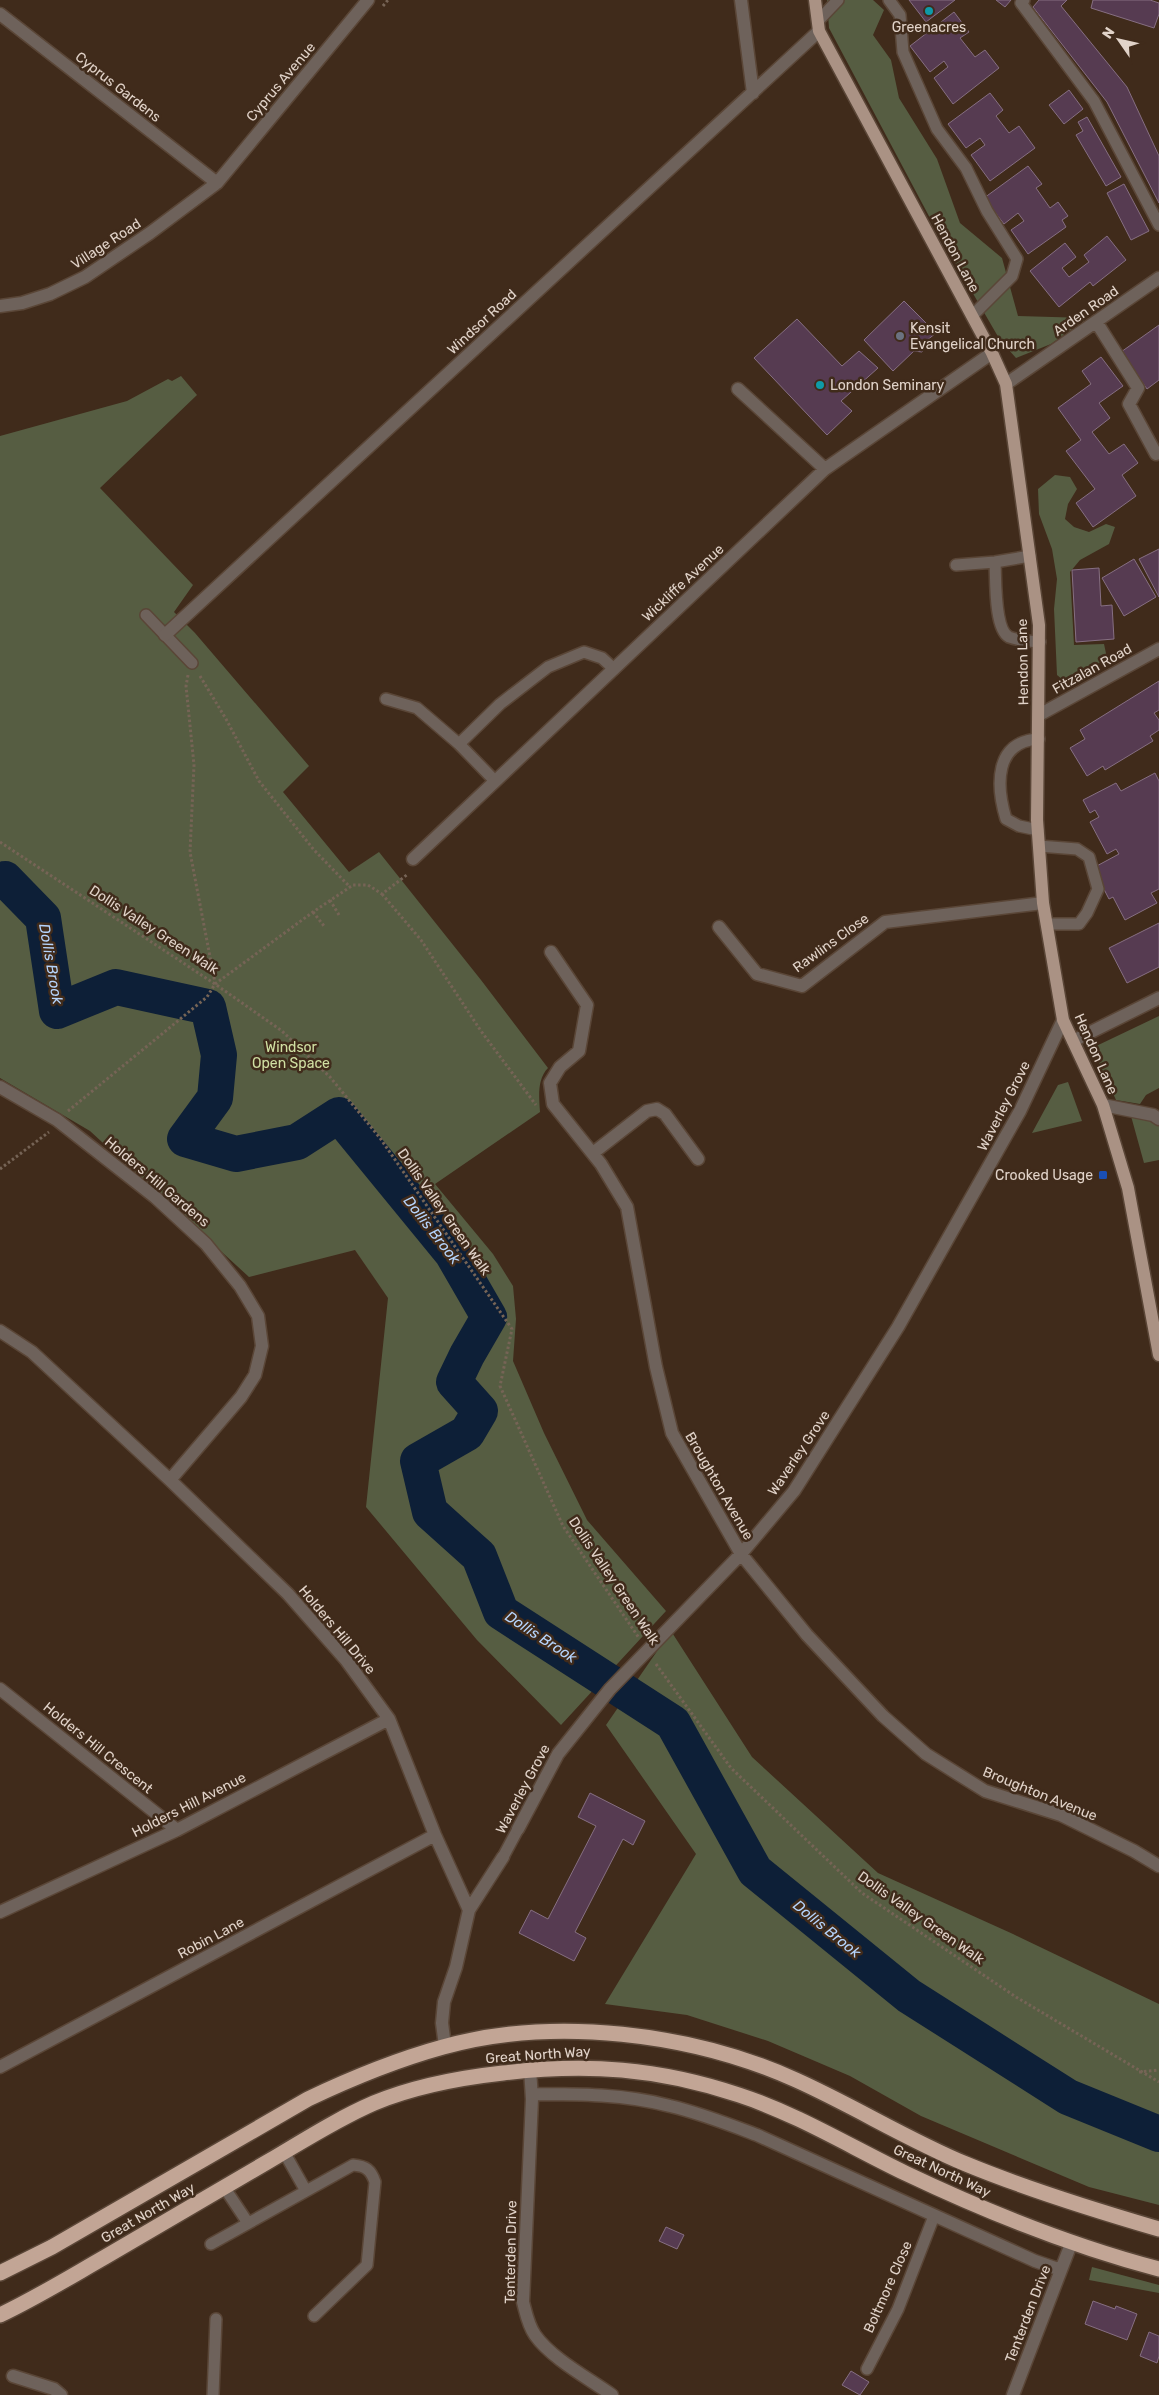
<svg xmlns="http://www.w3.org/2000/svg" width="1159" height="2395" font-family="Rubik,sans-serif">
<style>
.green{fill:#565d42}
.lines{fill:none;stroke-linecap:round;stroke-linejoin:round}
.river{stroke:#0d1f37;stroke-width:36}
.building{fill:#563b51;stroke:#866f82}
.lane-casing{stroke:#5a4637;stroke-width:14}
.street-casing{stroke:#5a4637;stroke-width:15}
.primary-casing{stroke:#5a4637;stroke-width:15}
.highway-casing{stroke:#5a4637;stroke-width:18}
.path{stroke:#766456;stroke-width:3;stroke-dasharray:2.5 2.5;stroke-linecap:butt}
.lane{stroke:#6e625b;stroke-width:11}
.street{stroke:#6e625b;stroke-width:12}
.primary{stroke:#aa9284;stroke-width:12}
.highway{stroke:#c2a595;stroke-width:15}
.culture-dot{fill:#0f9aa8;stroke:#402b1b;stroke-width:2}
.worship-dot{fill:#6b7280;stroke:#402b1b;stroke-width:2}
.transit-dot{fill:#1a4fb4;stroke:#402b1b;stroke-width:2}
.labels{text-anchor:middle;dominant-baseline:central;stroke-width:5;stroke-linejoin:round;paint-order:stroke}
.poi-label{font-size:14px;fill:#e1d3c9;stroke:#402b1b;text-anchor:start}
.street-label{font-size:14px;fill:#e1d3c9;stroke:#402b1b}
.park-label{font-size:14px;fill:#d0e0a3;stroke:#402b1b}
.water-label{font-size:15px;font-style:italic;fill:#b5d4fc;stroke:#402b1b}
</style>
<rect width="100%" height="100%" fill="#402b1b"/>
<path class="green" d="M827 0H873L884 10 873 35 891 60 899 98 937 159 960 223 1002 258 1018 316 1087 318 1051 344 1016 358 1000 340 939 235 829 28Z
M181 376 197 395 100 488 193 585 174 612 195 633 309 766 283 792 349 872 379 852 481 980 548 1068C537 1079 539 1097 540 1112L435 1184 493 1254 513 1286 516 1319 513 1361 544 1433 587 1520 666 1611 561 1725 477 1640 366 1507 388 1298 355 1250 249 1277 90 1131 0 1078V436L127 401 168 379 172 381Z
M1055 475 1070 477 1077 489 1068 504 1065 519 1074 527 1089 532 1106 524 1115 527 1109 544 1080 560 1070 572 1074 645 1104 644 1107 658 1068 684 1057 675 1054 609 1057 579 1052 549 1039 514 1038 489Z
M1159 1016V1088L1146 1095 1140 1104 1116 1100 1092 1048Z
M1068 1082 1082 1121 1032 1133 1058 1085Z
M1131 1116 1148 1119 1159 1126V1160L1144 1163Z
M671 1631 752 1757 878 1873 1013 1934 1159 2004V2205L1089 2187 921 2116 850 2076 768 2041 687 2015 605 2004 696 1854 606 1725Z
M1092 2267 1159 2285V2293L1089 2280Z"/>
<g class="lines">
<path class="river" d="M0 880 5 879 43 918 57 1011 116 987 208 1007 219 1055 215 1098 185 1139 236 1154 297 1142 339 1115 452 1253 489 1317 467 1355 454 1382 480 1411 467 1433 418 1461 430 1512 479 1556 501 1612 673 1723 755 1871 909 1996 1068 2097 1159 2134"/>
</g>
<path class="building" d="M909 0H955L926 22Z
M996 0H1011L1005 7Z
M1039 0H1067L1061 6 1127 87 1159 156V203L1107 102 1033 7Z
M1093 0H1150L1159 3V14L1154 28 1091 8Z
M954 12 969 32 960 38 975 57 985 50 999 68 953 104 934 78 948 67 944 61 930 72 910 46Z
M1069 90 1083 109 1064 124 1049 105Z
M990 93 1003 110 996 116 1009 133 1019 126 1035 148 990 181 971 155 985 145 980 138 966 148 948 124Z
M1087 117 1121 177 1106 186 1076 135 1083 131 1078 122Z
M1028 166 1042 184 1036 188 1050 208 1058 202 1068 216 1062 220 1066 227 1028 254 1011 230 1024 221 1018 213 1004 224 984 198Z
M1124 184 1149 231 1131 240 1107 193Z
M1107 236 1126 260 1093 286 1090 282 1059 307 1030 271 1065 243 1076 257 1062 268 1069 277 1089 262 1084 255Z
M904 301 936 333 926 341 928 345 922 352 914 351 893 371 864 340Z
M797 319 842 366 859 351 878 368 841 401 852 411 827 435 754 358Z
M1159 325V380L1147 389 1121 352Z
M1101 357 1123 386 1099 403 1110 418 1092 432 1109 454 1124 444 1138 463 1122 475 1136 496 1093 527 1076 503 1095 489 1066 451 1081 440 1058 408 1091 384 1082 371Z
M1159 549V597L1139 559Z
M1134 559 1156 597 1124 616 1102 578Z
M1099 568 1101 606 1112 605 1114 639 1076 642 1072 570Z
M1159 681V710L1154 713 1159 720V730L1150 736 1153 741 1105 770 1103 766 1087 776 1070 748 1085 739 1080 730Z
M1155 773 1159 781V889L1151 893 1157 903 1125 920 1113 897 1109 899 1093 868 1119 854 1116 849 1107 854 1090 822 1099 817 1095 810 1090 813 1083 800 1116 783 1121 791Z
M1159 923V967L1127 983 1109 948Z
M590 1793 645 1821 633 1845 623 1839 575 1932 586 1938 574 1961 519 1933 531 1910 548 1919 596 1826 578 1817Z
M666 2227 684 2235 677 2249 659 2241Z
M1093 2301 1115 2309 1116 2306 1137 2314 1127 2340 1085 2324Z
M1149 2332 1159 2336V2356L1157 2363 1140 2356Z
M851 2371 869 2382 860 2395 842 2385Z"/>
<g class="lines">
<g class="lane-casing">
<path id="lane" d="M889 0 900 15 903 52 937 129 966 168 987 211 1017 259 1012 276 972 316
M1024 0 1021 3 1094 101 1159 225
M818 21 838 0
M995 562C996 579 994 629 1009 637 1019 641 1030 641 1040 642
M956 565 995 562 1030 556
M146 615 192 663
M386 699 417 708 459 744 495 781
M459 744 500 704 548 667 584 652 602 658 614 669
M1038 830 1019 826 1006 819C996 786 994 741 1039 739
M1039 846 1077 849 1089 857 1098 889 1087 913 1079 924H1047
M503 1857 518 1829
M284 2152 306 2191
M224 2187 248 2223
M211 2244 353 2165C366 2166 371 2170 375 2182L367 2265 314 2316
M867 2369 898 2309 934 2216
M213 2395 216 2319"/>
</g>
<g class="street-casing">
<path id="street" d="M741 0 753 93
M0 14 217 183
M0 306 22 303 50 294 85 277 150 233 217 183 368 0
M1097 323 1138 388 1129 404 1156 454
M1006 384 1159 278
M738 389 825 469
M165 635 819 31
M1039 715 1159 649
M413 859 825 469 992 353
M719 927 757 974 802 986 885 922 1043 903
M551 952 587 1005 579 1051 560 1067 550 1083 553 1104 601 1164 627 1207 656 1367 672 1433 741 1554 807 1635 883 1716 926 1754 985 1791 1061 1815 1134 1851 1159 1866
M1073 1041 1159 998
M0 1087 57 1120 155 1197 206 1244 240 1286 258 1316 262 1346 255 1375 241 1397 170 1480
M1103 1105 1153 1115 1159 1119
M593 1153 647 1111 657 1109 665 1114 698 1159
M0 1331 32 1352 170 1480 288 1594 346 1660 389 1719 435 1835 469 1910 456 1967 444 2002 442 2023 445 2046
M0 1689 177 1830
M518 1829 558 1754 610 1689 741 1554 794 1491 898 1327 1020 1111 1063 1020
M469 1910 503 1857
M0 1912 177 1830 389 1719
M0 2067 435 1835
M530 2069 532 2099 523 2302C526 2313 528 2325 535 2335 551 2358 588 2378 612 2395
M532 2094C578 2094 625 2094 670 2106 700 2113 728 2124 757 2135L1035 2261 1061 2270
M13 2376 54 2389 61 2395
M1013 2395 1071 2244"/>
</g>
<g class="primary-casing">
<path id="primary" d="M815 0 819 31 992 353 1006 384 1039 625 1037 820 1043 903 1063 1020 1103 1105 1128 1188 1159 1355"/>
</g>
<g class="highway-casing">
<path id="highway" d="M0 2273 52 2247 308 2099C352 2078 396 2060 443 2047 554 2016 692 2033 796 2080 854 2106 908 2140 966 2164 1029 2190 1094 2210 1159 2229
M0 2315C36 2298 70 2277 105 2257 160 2225 214 2193 269 2161 303 2141 337 2119 374 2103 415 2086 458 2078 503 2073 587 2063 658 2068 739 2095 797 2114 851 2147 905 2173 987 2212 1071 2246 1159 2269"/>
</g>
<path class="path" d="M383 6 388 0
M188 675 186 686 194 765 190 852 215 983
M200 676 226 719 259 781 314 850 350 887
M0 842 215 984 282 1031 330 1077 380 1138 512 1329 500 1386 563 1526 639 1638
M382 894 421 940 481 1031 536 1105
M330 900 339 915
M313 912 324 926
M68 1111 207 997 215 984 313 912 353 885H368L382 894 408 874
M0 1169 49 1132
M656 1664 731 1768 862 1893 1016 1997 1159 2082
M1139 2072 1159 2070"/>
<use href="#lane" class="lane"/>
<use href="#street" class="street"/>
<use href="#primary" class="primary"/>
<use href="#highway" class="highway"/>
</g>
<g class="culture-dot">
<circle cx="929" cy="11" r="5"/>
<circle cx="820" cy="385" r="5"/>
</g>
<circle class="worship-dot" cx="900" cy="336" r="5"/>
<rect class="transit-dot" x="1098" y="1170" width="10" height="10" rx="2.5"/>
<g class="labels">
<g class="poi-label">
<text x="929" y="27" text-anchor="middle">Greenacres</text>
<text x="910" y="328">Kensit<tspan x="910" dy="16">Evangelical Church</tspan></text>
<text x="830" y="385">London Seminary</text>
<text x="1093" y="1175" text-anchor="end">Crooked Usage</text>
</g>
<g class="street-label">
<text transform="translate(281 82) rotate(-50)">Cyprus Avenue</text>
<text transform="translate(118 87) rotate(38)">Cyprus Gardens</text>
<text transform="translate(106 244) rotate(-33)">Village Road</text>
<text transform="translate(955 253) rotate(62)">Hendon Lane</text>
<text transform="translate(1086 311) rotate(-35)">Arden Road</text>
<text transform="translate(482 322) rotate(-43)">Windsor Road</text>
<text transform="translate(683 583) rotate(-43)">Wickliffe Avenue</text>
<text transform="translate(1023 662) rotate(-91)">Hendon Lane</text>
<text transform="translate(1092 669) rotate(-29)">Fitzalan Road</text>
<text transform="translate(154 930) rotate(33)">Dollis Valley Green Walk</text>
<text transform="translate(831 943) rotate(-36)">Rawlins Close</text>
<text transform="translate(1096 1054) rotate(66)">Hendon Lane</text>
<text transform="translate(1004 1106) rotate(-63)">Waverley Grove</text>
<text transform="translate(157 1182) rotate(40)">Holders Hill Gardens</text>
<text transform="translate(444 1212) rotate(55)">Dollis Valley Green Walk</text>
<text transform="translate(799 1453) rotate(-56)">Waverley Grove</text>
<text transform="translate(719 1486) rotate(60)">Broughton Avenue</text>
<text transform="translate(614 1581) rotate(56)">Dollis Valley Green Walk</text>
<text transform="translate(337 1630) rotate(50)">Holders Hill Drive</text>
<text transform="translate(98 1748) rotate(39)">Holders Hill Crescent</text>
<text transform="translate(523 1789) rotate(-62)">Waverley Grove</text>
<text transform="translate(1040 1794) rotate(22)">Broughton Avenue</text>
<text transform="translate(189 1805) rotate(-27)">Holders Hill Avenue</text>
<text transform="translate(921 1918) rotate(35)">Dollis Valley Green Walk</text>
<text transform="translate(211 1938) rotate(-28)">Robin Lane</text>
<text transform="translate(538 2055) rotate(-4)">Great North Way</text>
<text transform="translate(942 2171) rotate(25)">Great North Way</text>
<text transform="translate(148 2213) rotate(-30)">Great North Way</text>
<text transform="translate(511 2252) rotate(-89)">Tenterden Drive</text>
<text transform="translate(888 2287) rotate(-66)">Boltmore Close</text>
<text transform="translate(1028 2314) rotate(-69)">Tenterden Drive</text>
</g>
<g class="park-label">
<text x="291" y="1047">Windsor<tspan x="291" dy="16">Open Space</tspan></text>
</g>
<g class="water-label">
<text transform="translate(51 964) rotate(80)">Dollis Brook</text>
<text transform="translate(432 1230) rotate(52)">Dollis Brook</text>
<text transform="translate(541 1637) rotate(33)">Dollis Brook</text>
<text transform="translate(827 1929) rotate(39)">Dollis Brook</text>
</g>
</g>
<g transform="translate(1119 40) rotate(304)" stroke="#402b1b" stroke-width="4" paint-order="stroke">
<path d="M0-4L9 19L0 12L-9 19Z" fill="#e1d3c9"/>
<text y="-8" font-size="14" font-weight="bold" text-anchor="middle" fill="#e1d3c9">N</text>
</g>
</svg>
